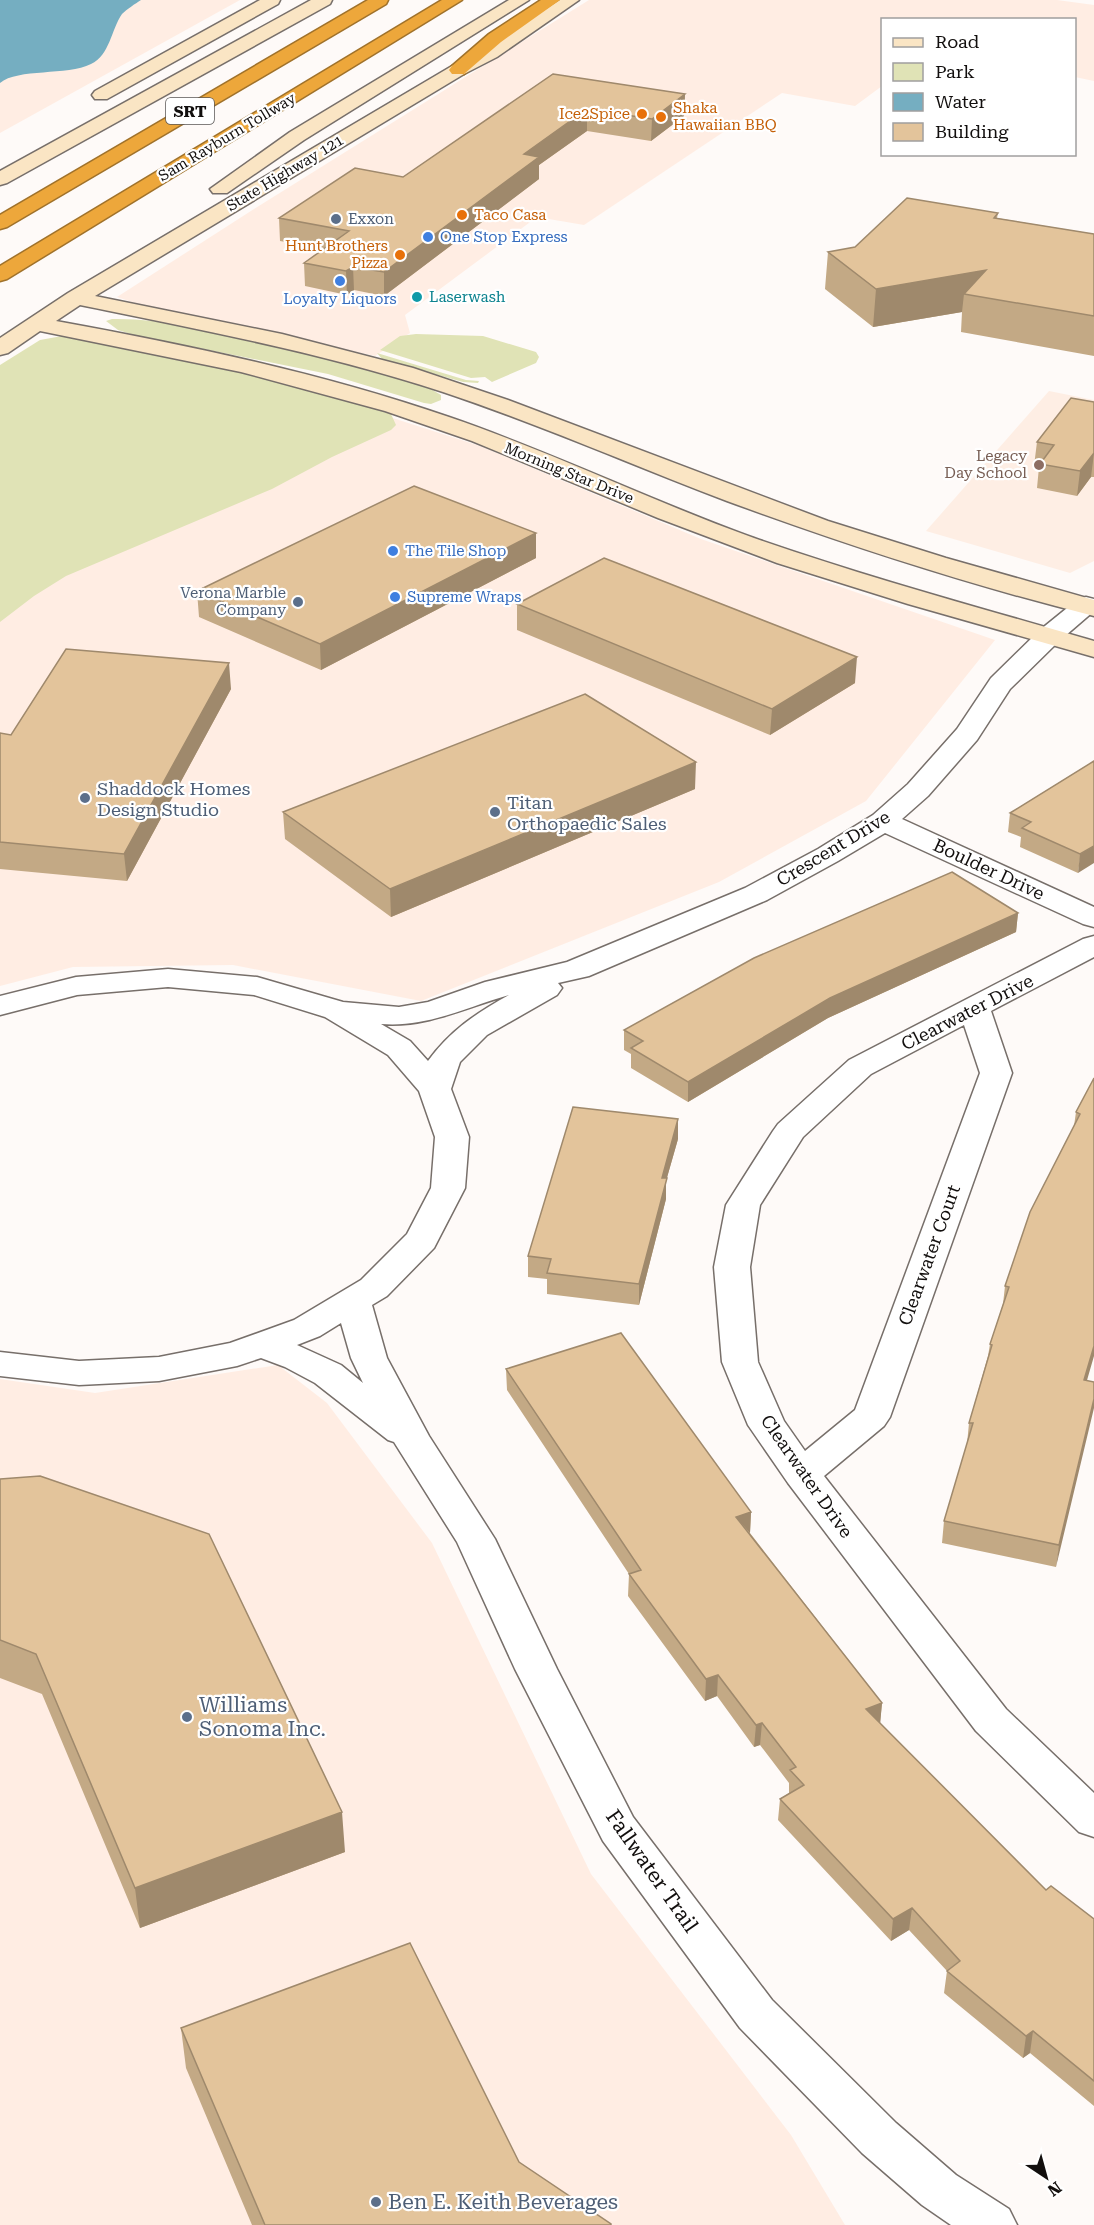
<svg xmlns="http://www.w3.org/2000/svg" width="1094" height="2225" font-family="'Roboto Serif',serif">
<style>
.commercial{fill:#ffede3}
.built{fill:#feeee4}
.green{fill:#e0e3b6}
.water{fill:#75aec1}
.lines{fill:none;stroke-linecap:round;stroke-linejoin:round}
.street-casing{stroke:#776f6a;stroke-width:3}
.secondary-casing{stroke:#776f6a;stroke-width:3}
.highway-casing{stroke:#a0722b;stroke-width:3}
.street{fill:#fff;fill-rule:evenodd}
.secondary{fill:#fae5c4;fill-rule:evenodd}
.highway{fill:#eda73b;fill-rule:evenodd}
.wall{fill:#c3a985}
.shaded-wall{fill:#9f896c}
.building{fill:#e3c49b;stroke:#9f896c;stroke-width:1.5}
.food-dot{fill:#e8710a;stroke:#fff;stroke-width:2}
.service-dot{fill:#5c6f8a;stroke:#fff;stroke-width:2}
.shop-dot{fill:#3f7fe0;stroke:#fff;stroke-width:2}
.culture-dot{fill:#0f9aa8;stroke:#fff;stroke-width:2}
.education-dot{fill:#8d6e63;stroke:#fff;stroke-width:2}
.labels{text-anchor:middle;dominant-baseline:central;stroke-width:4.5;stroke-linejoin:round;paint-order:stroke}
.far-food-label{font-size:15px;fill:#c56008;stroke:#fff;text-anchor:start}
.far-street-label{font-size:15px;fill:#120f0e;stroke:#fff}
.far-service-label{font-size:15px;fill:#4e5e75;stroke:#fff;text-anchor:start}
.far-shop-label{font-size:15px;fill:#366cbe;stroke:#fff;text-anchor:start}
.far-culture-label{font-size:15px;fill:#0d838f;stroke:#fff;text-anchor:start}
.far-education-label{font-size:15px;fill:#785e54;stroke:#fff;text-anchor:end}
.shield{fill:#fff;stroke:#595756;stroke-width:1.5}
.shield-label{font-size:16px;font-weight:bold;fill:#120f0e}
.service-label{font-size:18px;fill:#4e5e75;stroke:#fff;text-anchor:start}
.street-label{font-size:18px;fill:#120f0e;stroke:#fff}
.near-service-label{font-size:21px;fill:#4e5e75;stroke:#fff;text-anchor:start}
.near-street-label{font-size:21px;fill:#120f0e;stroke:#fff}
</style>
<rect width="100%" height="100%" fill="#fefaf8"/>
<path class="commercial" d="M0 0H240L0 133Z
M589 0H1057L1094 5V81L1075 77 1074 20H882V86L855 106 782 93 584 225 537 217 405 315 410 333 375 356 135 303 117 297 254 209Z
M0 378 327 397 480 446 701 539 995 640 866 801 719 882 421 1001 233 965 73 967 0 986Z
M278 1365 327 1403 432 1543 591 1874 791 2135 845 2225H0V1379L95 1393Z"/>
<path class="built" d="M1049 391 1094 400V561L1070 573 926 531Z"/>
<path class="green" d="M112 319C160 318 209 330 256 342 312 355 368 370 424 385L441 395V400L431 404 424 403 328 374 134 335 118 330 106 321Z
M416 334 483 336 536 352 539 357 536 363 492 382 485 377 471 378 380 350 400 336Z
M62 336 76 337 214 365 327 394 391 414 396 425 391 430 332 457 272 489 66 576 34 596 0 622V365L40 340Z
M377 353 466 380 479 381 478 383 463 382 382 359Z"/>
<path class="water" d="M0 0H141C135 4 127 9 122 14 111 30 110 55 91 64 67 76 18 68 0 83Z"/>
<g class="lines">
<g class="street-casing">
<path id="street" d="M1086 597 1094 599V611L1058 642 1010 689 977 740 928 796 902 819 1094 907V927L1083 924 885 833 838 861 767 900 589 976 558 983 562 988 557 995 487 1035 460 1062 451 1089 469 1137 465 1188 434 1248 387 1296 372 1305 387 1358 429 1436 495 1539 557 1669 633 1817 772 2000 896 2123 956 2175 1009 2209 1017 2225H951L922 2205 862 2153 740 2028 603 1841 515 1669 457 1542 394 1442 388 1440 315 1383 285 1367 261 1358 237 1366 159 1381 79 1385 0 1376V1352L79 1361 159 1357 230 1343 294 1320 361 1280 407 1234 431 1188 435 1137 419 1091 388 1055 325 1017 254 995 168 987 77 995 0 1015V996L76 977 168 969 257 977 343 1002 399 1007 428 1002 485 982 567 962 745 888 818 849 873 815 908 784 957 729 991 678 1040 630 1077 600ZM509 995C476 1013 450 1031 428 1061L410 1041 381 1024C426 1028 467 1007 509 995ZM341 1323 351 1358 363 1383 341 1365 297 1345 320 1336Z
M1094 936V957L991 1011 1012 1073 890 1417 884 1426 824 1476 1006 1709 1094 1793V1837L1079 1832 976 1731 788 1483 748 1425 722 1362 714 1267 726 1205 773 1131 778 1124 849 1060 1083 939ZM964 1025 980 1073 855 1410 805 1451 784 1421 758 1362 750 1267 760 1205 803 1137 871 1074Z"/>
</g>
<g class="secondary-casing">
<path id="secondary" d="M260 0H280L278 4 107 99H95L92 95 95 91Z
M311 0H332L330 4 7 183 0 185V171Z
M509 0H529L304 140 227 193H213L210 189 290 132Z
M560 0H579L497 57 464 74 95 296 282 334 413 368 508 400 828 521 946 558 1094 600V616C970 585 847 545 727 501 632 465 539 424 443 392 324 353 202 330 80 305L56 321C188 345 321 373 449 417 552 452 651 501 754 538 866 577 980 608 1094 641V657L908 604 777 563 658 518 472 441 385 411 241 372 40 331 8 353 0 355V338L68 293 452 66 485 49Z"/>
</g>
<g class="highway-casing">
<path id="highway" d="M368 0H388L386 4 7 227 0 229V215Z
M442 0H462L7 279 0 281V266Z
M541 0H560L501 42 464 74H452L449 70 452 66 489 34Z"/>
</g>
<use href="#street" class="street"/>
<use href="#secondary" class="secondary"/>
<use href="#highway" class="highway"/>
</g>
<path class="wall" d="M553 74 685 94 684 116 651 141 587 131 539 165V179L384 296 354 290 347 295 305 286 304 263 323 249 280 241 279 218 403 177Z
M998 213 997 218 1094 234V356L961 332 962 312 873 327 825 289 828 252 855 247Z
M1094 402V477H1091L1077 496 1037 488 1039 467 1034 466 1037 442Z
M536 533V558L321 670 199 617 197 591Z
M517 604 855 683 770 735 517 630Z
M231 689 127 881 0 869V733L11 735Z
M1094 761 1078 873 1020 847 1021 837 1008 832 1010 813Z
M695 789 391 917 285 839 283 812Z
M1018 913 1016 932 828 1018 688 1102 631 1068V1054L624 1050V1030Z
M1094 1078 1087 1381 1056 1567 942 1543 944 1521 967 1444 969 1423 988 1356 990 1344 1003 1304 1005 1286 1074 1126 1076 1112Z
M678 1139 666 1181V1199L639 1305 547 1294V1279L528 1277V1256Z
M506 1369 751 1512 750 1533 882 1703 880 1723 1046 1890 1094 1919V2106L1030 2053 1023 2058 944 1993 947 1971 909 1930 891 1941 778 1820 780 1799 789 1793V1783L760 1745 754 1747 717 1696 705 1701 628 1596 629 1574 507 1390Z
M0 1479 345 1852 140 1928 42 1694 0 1678Z
M181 2028 519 2162 611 2225H252L186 2068Z"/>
<path class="shaded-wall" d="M685 94 684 116 651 141 652 119Z
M587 109V131L539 165V179L384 296V272L524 154Z
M353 267 354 290 347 295 346 271Z
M986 270 964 294 962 312 873 327 876 289Z
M1094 453 1091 477 1077 496 1080 471Z
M536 533V558L321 670 320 644Z
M857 657 855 683 770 735 772 709Z
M229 663 231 689 127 881 124 854Z
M696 762 695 789 391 917 390 889Z
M1094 846V863L1078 873 1080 854Z
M1018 913 1016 932 828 1018 688 1102V1082L830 998Z
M678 1119V1139L666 1181V1199L639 1305V1284L662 1178Z
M1094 1346V1356L1081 1401 1084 1380Z
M1094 1399V1408L1056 1567 1059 1545Z
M751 1512 750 1533 736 1517Z
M718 1675 717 1696 705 1701 706 1679Z
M882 1703 880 1725 866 1709Z
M762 1723 760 1745 754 1747 756 1725Z
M342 1812 345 1852 140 1928 135 1888Z
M912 1908 909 1930 891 1941 893 1919Z
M1033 2031 1030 2053 1023 2058 1026 2036Z"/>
<path class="building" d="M553 74 685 94 652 119 587 109 524 154 539 157 384 272 353 267 346 271 304 263 349 231 279 218 355 168 403 177Z
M907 198 998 213 994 218 1094 234V316L964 294 986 270 876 289 828 252 855 247Z
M1071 398 1094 402V453L1080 471 1040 464 1054 445 1037 442Z
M414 486 536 533 320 644 197 591Z
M604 558 857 657 772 709 517 604Z
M66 649 229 663 124 854 0 842V733L11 735Z
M585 694 696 762 390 889 283 812Z
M1094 761V846L1080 854 1022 828 1031 822 1010 813Z
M952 872 1018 913 830 998 688 1082 631 1048 643 1041 624 1030 754 958Z
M1094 1078V1346L1084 1380 1094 1382V1399L1059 1545 944 1521 973 1423H969L992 1345 990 1344 1009 1287 1005 1286 1030 1212 1080 1114 1076 1112Z
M573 1107 678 1119 662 1178H667L639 1284 547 1273 551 1259 528 1256Z
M621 1333 751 1512 736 1517 882 1703 866 1709 1046 1890 1051 1886 1094 1919V2081L1033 2031 1026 2036 947 1971 960 1961 912 1908 893 1919 780 1799 804 1785 790 1770 796 1767 762 1723 756 1725 718 1675 706 1679 629 1574 641 1570 506 1369Z
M40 1476 209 1534 342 1812 135 1888 36 1654 0 1640V1479Z
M410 1943 519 2162 611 2224V2225H265L181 2028Z"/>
<g class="food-dot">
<circle cx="642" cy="114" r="6"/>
<circle cx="661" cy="117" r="6"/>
<circle cx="462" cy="215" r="6"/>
<circle cx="400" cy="255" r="6"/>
</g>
<g class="service-dot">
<circle cx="336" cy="219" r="6"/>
<circle cx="298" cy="602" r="6"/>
<circle cx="85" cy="798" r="6"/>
<circle cx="495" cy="812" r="6"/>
<circle cx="187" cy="1717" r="6"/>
<circle cx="376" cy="2202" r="6"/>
</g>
<g class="shop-dot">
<circle cx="428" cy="237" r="6"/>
<circle cx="340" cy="281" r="6"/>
<circle cx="393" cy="551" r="6"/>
<circle cx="395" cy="597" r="6"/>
</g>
<circle class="culture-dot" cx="417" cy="297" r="6"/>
<circle class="education-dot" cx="1039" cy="465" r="6"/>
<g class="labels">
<g class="far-food-label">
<text x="673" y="108">Shaka<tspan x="673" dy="17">Hawaiian BBQ</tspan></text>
<text x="630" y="114" text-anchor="end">Ice2Spice</text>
<text x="474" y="215">Taco Casa</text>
<text x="388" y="246" text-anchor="end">Hunt Brothers<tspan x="388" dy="17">Pizza</tspan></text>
</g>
<g class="far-street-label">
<text transform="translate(227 137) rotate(-31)">Sam Rayburn Tollway</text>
<text transform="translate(285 173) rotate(-31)">State Highway 121</text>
<text transform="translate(569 473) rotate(22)">Morning Star Drive</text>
</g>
<g class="far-service-label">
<text x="348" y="219">Exxon</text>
<text x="286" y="593" text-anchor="end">Verona Marble<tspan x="286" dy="17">Company</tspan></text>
</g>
<g class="far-shop-label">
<text x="440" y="237">One Stop Express</text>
<text x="340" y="299" text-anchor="middle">Loyalty Liquors</text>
<text x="405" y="551">The Tile Shop</text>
<text x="407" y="597">Supreme Wraps</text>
</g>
<g class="far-culture-label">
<text x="429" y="297">Laserwash</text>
</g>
<g class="far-education-label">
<text x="1027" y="456">Legacy<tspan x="1027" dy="17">Day School</tspan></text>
</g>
<rect class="shield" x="166" y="98" width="48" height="26" rx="4.5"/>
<g class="shield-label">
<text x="190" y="111">SRT</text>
</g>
<g class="service-label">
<text x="97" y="788">Shaddock Homes<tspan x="97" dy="21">Design Studio</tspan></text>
<text x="507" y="802">Titan<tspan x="507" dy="21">Orthopaedic Sales</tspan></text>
</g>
<g class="street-label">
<text transform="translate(833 848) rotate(-31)">Crescent Drive</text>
<text transform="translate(989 869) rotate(25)">Boulder Drive</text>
<text transform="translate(967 1012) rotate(-27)">Clearwater Drive</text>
<text transform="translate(929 1255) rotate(-70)">Clearwater Court</text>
<text transform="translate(807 1476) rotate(55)">Clearwater Drive</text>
</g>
<g class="near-service-label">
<text x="199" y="1705">Williams<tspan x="199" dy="24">Sonoma Inc.</tspan></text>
<text x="388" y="2202">Ben E. Keith Beverages</text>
</g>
<g class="near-street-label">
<text transform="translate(652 1871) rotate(55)">Fallwater Trail</text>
</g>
</g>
<rect x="881" y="18" width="195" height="138" fill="#ffffff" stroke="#a09f9f" stroke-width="1.5"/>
<rect x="893" y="38" width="30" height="9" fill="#fae5c4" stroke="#a09f9f" stroke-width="1.5"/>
<text x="935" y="48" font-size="18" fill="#120f0e">Road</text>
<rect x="893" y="63" width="30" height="18" fill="#e0e3b6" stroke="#a09f9f" stroke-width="1.5"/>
<text x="935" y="78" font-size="18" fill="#120f0e">Park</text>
<rect x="893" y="93" width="30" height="18" fill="#75aec1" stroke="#a09f9f" stroke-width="1.5"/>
<text x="935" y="108" font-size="18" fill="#120f0e">Water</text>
<rect x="893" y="123" width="30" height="18" fill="#e3c49b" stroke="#a09f9f" stroke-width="1.5"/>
<text x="935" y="138" font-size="18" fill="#120f0e">Building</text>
<g transform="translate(1046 2177) rotate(144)" stroke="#ffffff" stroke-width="4.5" paint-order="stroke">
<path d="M0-4.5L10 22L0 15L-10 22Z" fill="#120f0e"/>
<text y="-9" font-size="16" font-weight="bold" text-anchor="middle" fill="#120f0e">N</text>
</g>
</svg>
